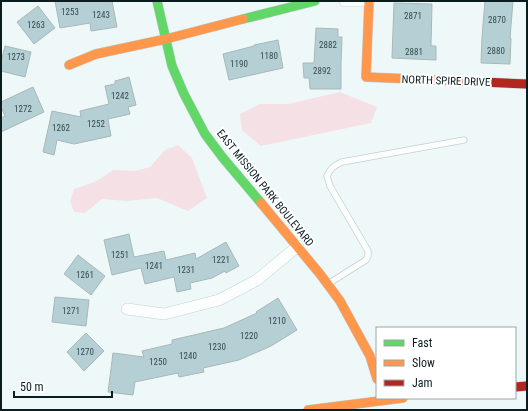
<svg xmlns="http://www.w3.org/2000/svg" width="528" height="411" font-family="'Roboto Condensed',sans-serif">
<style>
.green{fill:#f5e0e5}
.building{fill:#b4d0d4;stroke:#aab7b9}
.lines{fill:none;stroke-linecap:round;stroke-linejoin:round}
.lane-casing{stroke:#c3d0d2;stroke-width:7}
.street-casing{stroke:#c3d0d2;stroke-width:12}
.fast-casing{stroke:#c3d0d2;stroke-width:10}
.slow-casing{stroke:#c3d0d2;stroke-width:10}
.jam-casing{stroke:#c3d0d2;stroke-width:10}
.lane{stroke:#fcfefe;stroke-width:5.5}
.street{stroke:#fcfefe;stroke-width:11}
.fast{stroke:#63d668;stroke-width:9}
.slow{stroke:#ff974d;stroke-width:9}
.jam{stroke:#b3261e;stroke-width:9}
.labels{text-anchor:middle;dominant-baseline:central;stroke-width:4;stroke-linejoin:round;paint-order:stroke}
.number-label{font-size:9px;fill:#354a4c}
.street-label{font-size:11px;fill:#0b1d1f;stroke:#fff}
</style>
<rect width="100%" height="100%" fill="#eef8f9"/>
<path class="green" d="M340 92 377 107 371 123 261 146 242 130 240 114 260 104H288Z
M178 145 192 158 207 198 188 211 157 198 127 201 102 199 85 213 74 212 70 201 74 189 97 181 113 170 135 171 150 167 165 150Z"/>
<path class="building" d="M55 1H112L117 27 91 31 90 23 60 28Z
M485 1H513L510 38H511L510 64 481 63 482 37Z
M394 3 432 4 431 46H436V60L392 58Z
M38 6 55 28 34 44 17 22Z
M316 28 338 29V37H342L341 64V89H310L309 78H304L303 63H314Z
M278 40 283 68 229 80 223 54 254 46V45Z
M5 46 31 52 25 77 1 71V62Z
M129 77 136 105 128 107 130 114 108 119 111 136 74 144 57 140 54 155 43 152 52 111 81 117 80 111 109 104 105 86 115 84V81Z
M33 87 44 112 1 132V118L5 116 1 107V102Z
M129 234 134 257 164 251 166 260 195 253 196 259 226 242 239 266 226 273 225 271 212 278 190 283 191 289 177 292 174 277 145 284 141 268 112 275 104 240Z
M78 255 105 276 91 295 64 274Z
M55 297 89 300 86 326 52 322Z
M278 298 297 330 271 346 239 360 203 368 204 372 179 377 178 373 135 382 133 395 108 392 113 353 144 357 142 351 172 344V340L224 328 257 313 256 312Z
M86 333 104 351 84 371 67 352Z"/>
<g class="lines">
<g class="lane-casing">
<path id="lane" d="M328 284 366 260 368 256V251L330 186 327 176C331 167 334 166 342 162L464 140"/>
</g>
<g class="street-casing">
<path id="street" d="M345 1H369
M127 309 164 314 219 300 257 280 298 246"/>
</g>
<g class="fast-casing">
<path id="fast" d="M157 1 172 66 184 94 205 134 223 158 261 203
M243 19 315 1"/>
</g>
<g class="slow-casing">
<path id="slow" d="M369 1 366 77 459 81
M69 65 96 54 166 39 243 19
M261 203 320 274 340 301 370 356 377 379
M308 410 403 398"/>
</g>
<g class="jam-casing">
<path id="jam" d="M459 81 527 84
M515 387 527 386"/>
</g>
<use href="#lane" class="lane"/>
<use href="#street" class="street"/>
<use href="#fast" class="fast"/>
<use href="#slow" class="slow"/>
<use href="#jam" class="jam"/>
</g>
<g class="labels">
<g class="number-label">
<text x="70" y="12">1253</text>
<text x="101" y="15">1243</text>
<text x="413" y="16">2871</text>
<text x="497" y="20">2870</text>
<text x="36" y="25">1263</text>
<text x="328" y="45">2882</text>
<text x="496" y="51">2880</text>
<text x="414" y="52">2881</text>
<text x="269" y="56">1180</text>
<text x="16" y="57">1273</text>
<text x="239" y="64">1190</text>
<text x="322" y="71">2892</text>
<text x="120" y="96">1242</text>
<text x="23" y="109">1272</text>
<text x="96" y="124">1252</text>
<text x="61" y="128">1262</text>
<text x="120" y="255">1251</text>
<text x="221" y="260">1221</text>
<text x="154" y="266">1241</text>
<text x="186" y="270">1231</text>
<text x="85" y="275">1261</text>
<text x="71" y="311">1271</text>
<text x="277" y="321">1210</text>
<text x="249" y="336">1220</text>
<text x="217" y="347">1230</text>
<text x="85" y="352">1270</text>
<text x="188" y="356">1240</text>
<text x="158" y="362">1250</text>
</g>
<g class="street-label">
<text transform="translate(446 81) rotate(2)">NORTH SPIRE DRIVE</text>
<text transform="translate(265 188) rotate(51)">EAST MISSION PARK BOULEVARD</text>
</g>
</g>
<rect width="528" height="411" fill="none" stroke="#0b1d1f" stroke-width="4"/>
<rect x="376" y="327" width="140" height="72" fill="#ffffff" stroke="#9da5a5"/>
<rect x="384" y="340" width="20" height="6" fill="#63d668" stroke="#9da5a5"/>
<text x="412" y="347" font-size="12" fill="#0b1d1f">Fast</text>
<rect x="384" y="360" width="20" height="6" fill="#ff974d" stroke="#9da5a5"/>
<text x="412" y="367" font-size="12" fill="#0b1d1f">Slow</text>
<rect x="384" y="380" width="20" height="6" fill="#b3261e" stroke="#9da5a5"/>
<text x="412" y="387" font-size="12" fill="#0b1d1f">Jam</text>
<path d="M14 391v6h98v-6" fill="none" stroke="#0b1d1f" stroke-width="2"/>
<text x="20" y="391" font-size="12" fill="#0b1d1f" stroke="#ffffff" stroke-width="3" paint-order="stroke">50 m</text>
</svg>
